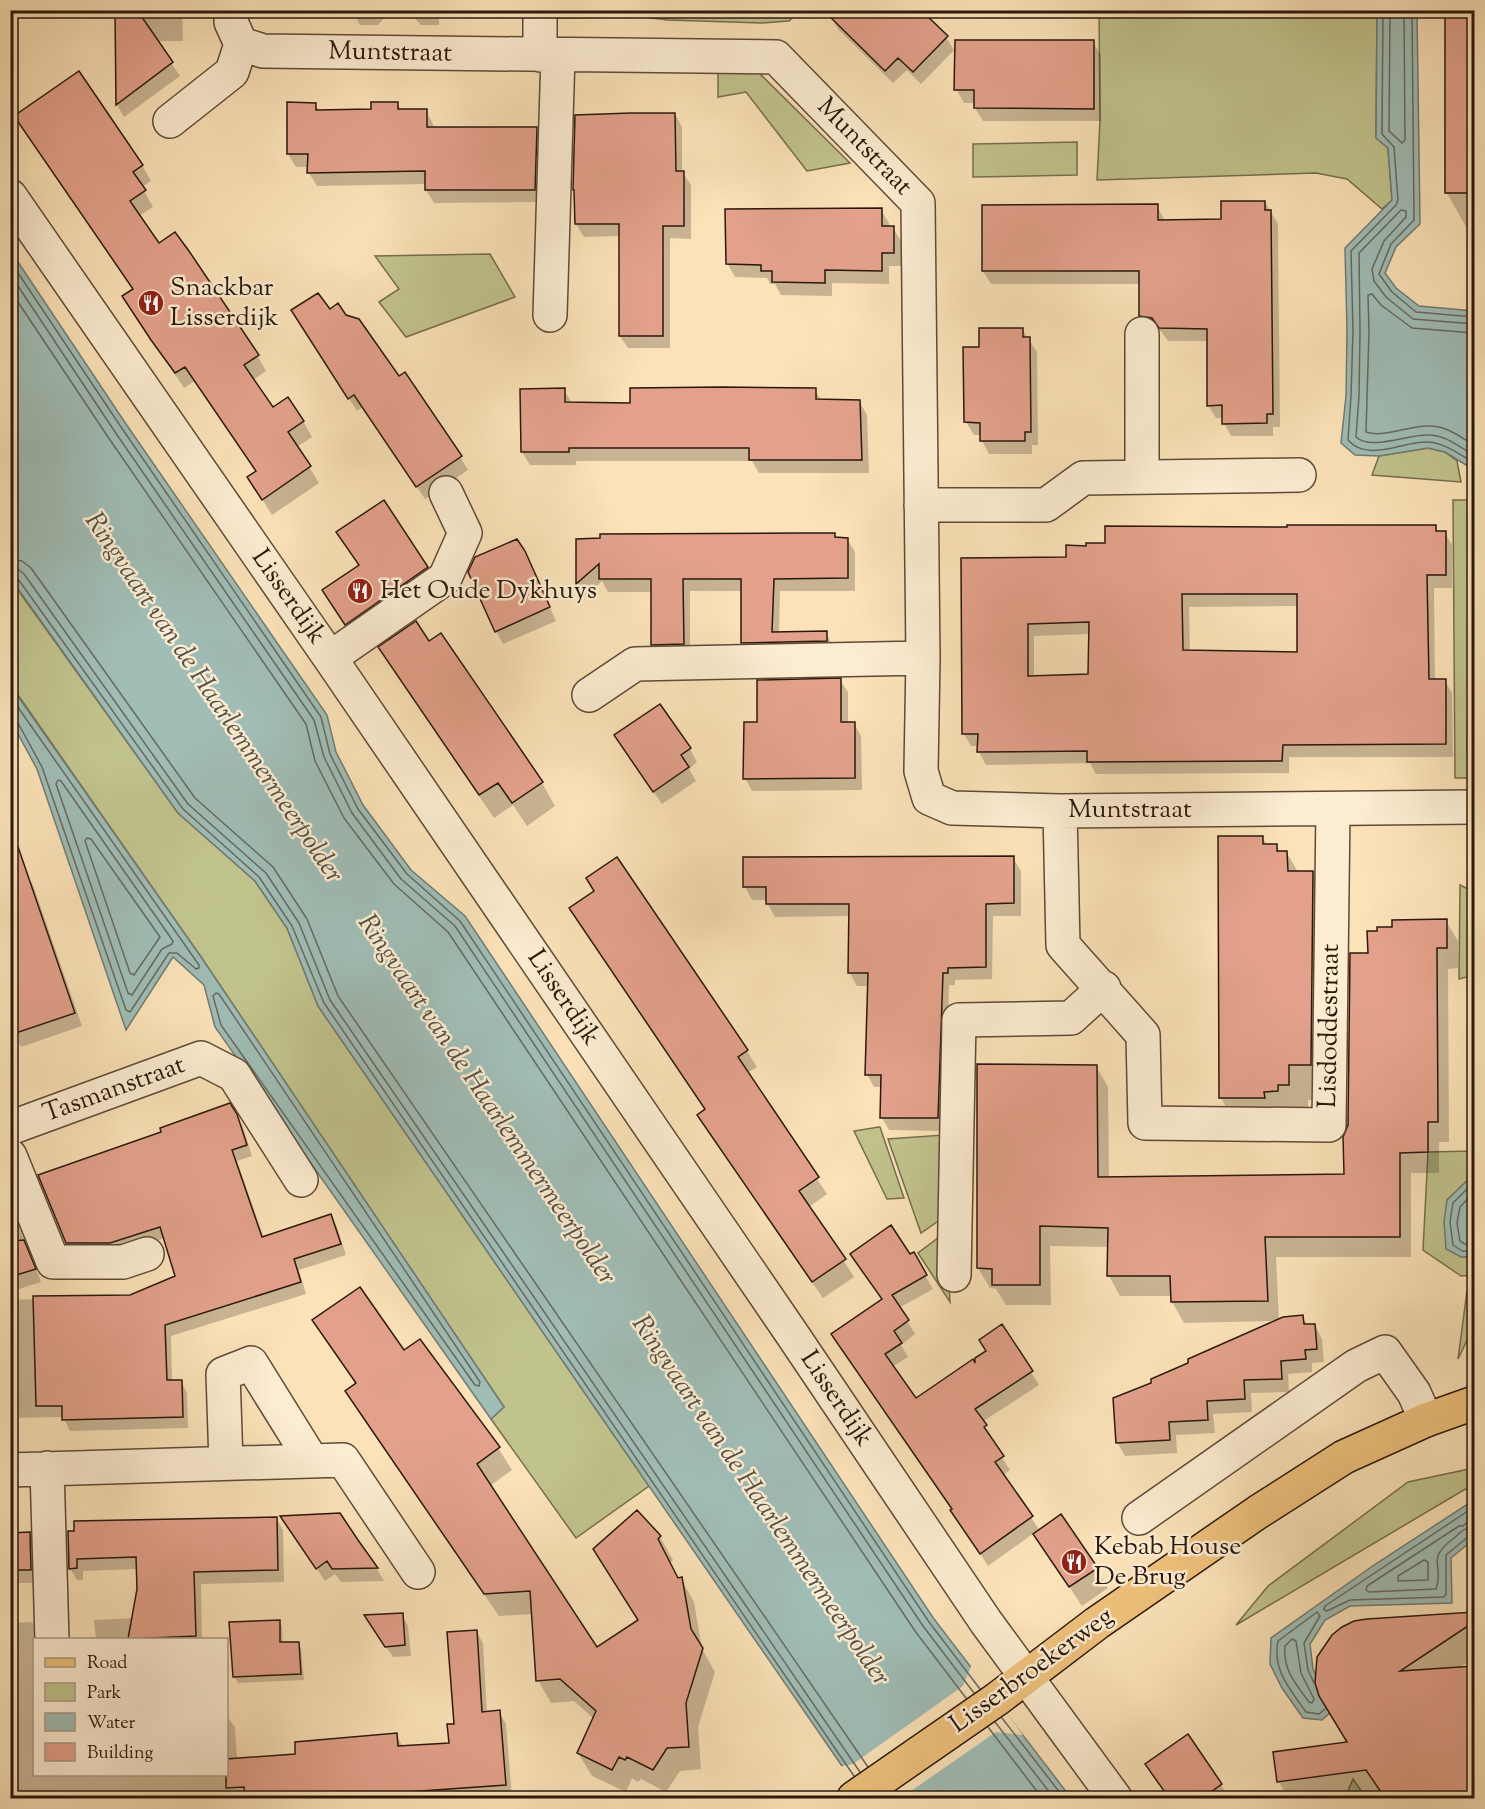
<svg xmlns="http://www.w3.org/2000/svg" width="1485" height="1809" font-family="'Sorts Mill Goudy',serif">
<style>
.green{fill:#c1c38d;stroke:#766e4c;stroke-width:1.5}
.water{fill:#a0bdb6;stroke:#717b72;stroke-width:1.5}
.pier{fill:#fbe2b8}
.shadow{fill:#0003;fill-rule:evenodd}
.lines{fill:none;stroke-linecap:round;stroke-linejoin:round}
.shore{stroke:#656a61;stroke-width:1.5}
.building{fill:#e3a18b;stroke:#2a180c;stroke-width:1.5;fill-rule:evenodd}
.minor-casing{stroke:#5e4a37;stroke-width:36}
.major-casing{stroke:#2a180c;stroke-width:36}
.minor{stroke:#fcecd1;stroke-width:33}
.major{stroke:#eec17c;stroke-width:33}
.labels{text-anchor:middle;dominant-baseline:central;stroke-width:5;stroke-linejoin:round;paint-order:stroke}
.street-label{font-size:26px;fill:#2a180c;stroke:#fcecd1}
.poi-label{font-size:26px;fill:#2a180c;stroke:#fcecd1;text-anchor:start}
.water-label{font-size:27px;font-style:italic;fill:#535248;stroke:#fcecd1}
</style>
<rect width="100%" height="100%" fill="#fbe2b8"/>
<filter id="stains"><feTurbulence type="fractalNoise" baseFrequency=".00333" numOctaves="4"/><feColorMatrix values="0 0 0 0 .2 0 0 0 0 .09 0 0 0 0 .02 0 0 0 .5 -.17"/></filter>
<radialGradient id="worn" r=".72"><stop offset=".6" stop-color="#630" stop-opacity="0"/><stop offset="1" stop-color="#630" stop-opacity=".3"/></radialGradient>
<path class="green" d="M554 11H800L789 21 762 23 668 20 627 15 616 17 555 18Z
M1099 11H1377L1376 138 1388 148 1392 200 1382 209 1347 179 1316 173 1097 180 1100 121Z
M718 64H750L850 163 807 171 746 92 718 97Z
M1077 142V175L973 177V144Z
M490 254 515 297 406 337 379 302 399 289 375 256Z
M1428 448 1445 452 1457 461 1461 482 1372 475 1379 456Z
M1453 500H1472L1467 754H1474V778H1455Z
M10 579 178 813 255 881 287 928 318 1006 649 1486 576 1538 491 1419 504 1407 201 957 11 685Z
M1460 885 1474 892V975L1459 979Z
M879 1127H880L904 1198 887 1199 854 1131Z
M944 1135V1217L921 1233 888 1139Z
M1474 1151V1174L1447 1200 1461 1257H1474V1275L1461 1276 1423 1250 1428 1152Z
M946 1232 950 1302 918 1253Z
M1467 1291H1474V1329L1471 1332 1458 1359Z
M1474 1468V1484L1236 1625 1268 1586 1408 1482Z
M1353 1779 1366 1798H1345Z"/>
<path class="water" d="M1377 11H1417L1420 224 1396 247 1385 273 1396 288 1419 306 1474 311V754L1467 755 1472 500 1471 468 1445 452 1428 448 1379 456 1355 455 1341 443 1346 396 1347 331 1345 248 1392 200 1388 148 1376 138Z
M10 250 126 424 327 715 336 752 363 805 411 870 465 916 934 1619 1071 1798H861L842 1766 318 1006 287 928 255 881 178 813 11 579Z
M10 685 201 957 504 1407 491 1419 215 1027 204 985 173 957 126 1030 37 769 11 721Z
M1474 1170V1257H1461L1446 1249 1444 1222 1447 1200 1474 1174Z
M1474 1500V1539L1451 1558 1452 1603 1350 1606 1325 1620 1310 1644 1313 1669 1334 1709 1322 1720 1303 1718 1282 1688 1270 1664 1271 1638 1374 1565Z"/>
<path class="pier" d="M972 1664 1023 1735 996 1732 901 1798H857L839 1767 853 1764 963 1686Z"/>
<path class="shadow" d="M116 10H182L183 41H156L180 76 124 117 117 105Z
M352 10H391L378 25H360Z
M407 10H439V25H421Z
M1446 10H1474V227H1466L1447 193Z
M830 15 946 37 954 50 921 84 907 70 893 83 838 29Z
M1093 42 1101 55V121H983L975 108V103H964L956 89Z
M397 103 402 111H426L433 124V129L536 128 544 141 542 202 434 203 426 190V184L317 186 309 173V167H296L288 154V104H315L319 111H372Z
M675 114 682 127V172L691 185V239L670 238V348H628L620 336V236L584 237 576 224Z
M25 132 142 165 151 181 142 187 153 207 139 216 159 245 257 355 266 371 253 380 273 409 303 421 312 437 297 447 319 483 272 515 249 478 257 472 195 381 184 388 133 312 134 290Z
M1265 202 1278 224 1280 427H1273V436H1231L1224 423V418H1216L1208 405V341H1168L1161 331 1148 329 1141 316V284H991L983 271 984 206H1157L1165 221 1222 220Z
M881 210 889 223V228H893L901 241V266H889V284L832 283V296L781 295 775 284H770L767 278 735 277 727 263Z
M329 311 399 378 460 457 468 470 425 499 363 407 357 411 301 324Z
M1022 329 1037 352 1038 445H1032V454H989L982 441V435H974L966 422 981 348Z
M564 390 572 403 631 404 815 390 822 401H859L867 415 869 473H759L752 461H576V465H530L522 452Z
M1435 527 1439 533H1445L1452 545V588H1434L1435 681H1445L1452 693 1453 757H1289V773L1096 774 1090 763 986 765 979 752V746H971L964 734 962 560 1067 558 1087 547ZM1298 606 1299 653 1190 652 1189 607ZM1090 634 1089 675 1034 677V636Z
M338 532 427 568 438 588 358 644 336 610 360 567Z
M835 534 837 538 847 539 855 552V591H780L779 633H826L833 646 750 656 743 643V591H690V657H660L652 645V592H608L602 581 585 596 578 584 577 540Z
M524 552 556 621 503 644 496 631Z
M429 643 542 783 555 806 527 826 513 805 494 818 394 671 380 648Z
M840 680 848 692V723H854L861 736 862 790 752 791 745 778 758 724Z
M624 749H690L697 762 689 769 696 781 662 804Z
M1262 837 1267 845H1276L1281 853H1287L1298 872H1313L1333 907 1330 1099 1308 1100V1119L1241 1133 1221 1098Z
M1013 858 1021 871V916H993L992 979 955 980V985H949L945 1131 889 1130 882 1118V1087H874L867 1074 869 986H857L850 973 851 916 775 917 768 904V900H752L745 887Z
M617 859 747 1051 757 1067 747 1073 827 1194 809 1207 854 1277 823 1298 708 1132 706 1111 571 909 596 892Z
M25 872 33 885 82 1026 21 1047 10 1025Z
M1446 921 1458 941V968L1448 969 1449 1142H1439V1173H1411V1257H1276L1279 1320 1302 1317 1308 1326 1315 1325 1322 1339 1324 1362 1312 1363V1372L1288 1374 1289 1392 1251 1393 1252 1412 1213 1414 1215 1433 1176 1435 1177 1453 1125 1456 1117 1442 1152 1384 1277 1321 1184 1323 1172 1302V1296H1120L1109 1276V1247L1050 1246 1051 1305H1006L996 1289 990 1288 978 1268 1096 1066 1108 1087 1109 1178 1346 1175 1349 1126 1369 955Z
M229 1105 243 1127 252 1156 237 1161 264 1238 331 1216 337 1227 346 1255 299 1270 306 1294 171 1336 172 1381H181L187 1393 188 1428 70 1431 63 1417 11 1418 10 1432V1300L99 1297 105 1307 177 1276 165 1238 117 1254H74L67 1243 163 1133Z
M10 1211 18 1224 41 1282 10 1292Z
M913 1254 933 1289 899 1308 915 1334 901 1345 908 1357 892 1367 915 1400 977 1368 1002 1326 1039 1385 982 1422 993 1439 991 1440 1010 1470 1003 1475 1040 1531 1096 1568 1108 1588 1082 1606 1034 1533 988 1566 933 1480 841 1347 883 1301 860 1267Z
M314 1320 404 1352 498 1448 512 1470 490 1486 597 1649 639 1621 608 1572 660 1537 673 1560 670 1563 678 1579H681L694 1602 702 1649 715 1672 698 1727 701 1769 680 1771 666 1792 641 1779 638 1782 632 1778 626 1792 592 1776 578 1753 594 1719 574 1701 551 1703 538 1680 533 1614 499 1616 360 1414 347 1392 356 1385Z
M339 1515 377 1569 384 1581 341 1582 335 1574 325 1581 290 1530Z
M276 1518 283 1530 284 1582 201 1584 202 1640H96L94 1620 134 1618 139 1589 138 1569 83 1571V1580H77L70 1568 69 1533Z
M10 1534H29L37 1547 38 1583H10Z
M1474 1614V1658L1457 1669 1474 1668V1798H1385L1383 1795 1360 1798H1288L1279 1782 1349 1743 1319 1657 1324 1646 1343 1628 1355 1623Z
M402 1615 408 1626 411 1656 393 1657 372 1627Z
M279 1621 282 1627 283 1644 298 1643 301 1649 304 1680 238 1683 234 1676Z
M32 1622 39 1634V1640H34V1774H226V1715L235 1727 237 1760 297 1755 396 1735 403 1747 450 1744 476 1631 483 1643 487 1713 499 1712 506 1724 512 1797 487 1798H10V1623Z
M1188 1736 1221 1785 1229 1798H1169L1155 1778Z"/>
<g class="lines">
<path class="shore" d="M1383 10 1382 134 1394 147 1398 200 1396 205 1351 251 1353 331 1351 396 1348 440C1368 463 1402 441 1428 442 1445 443 1461 455 1474 463
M1390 10 1389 131 1402 143 1405 140 1404 10
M1412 10 1414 220 1391 244 1379 274 1392 292 1416 312 1474 317
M10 261 121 427 321 717 330 754 358 809 407 874 460 921 929 1622 980 1689
M10 274 115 432 314 720 324 757 352 813 401 879 455 926 923 1626 974 1693
M10 290 108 437 306 724 315 761 344 818 394 884 448 932 915 1631 966 1698
M1474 324 1413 319 1386 297 1374 281 1372 269 1384 241 1406 217V211L1401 210 1359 253 1360 331 1359 396 1356 437C1370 451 1409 434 1428 435 1446 435 1459 447 1474 455
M1474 333 1412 328 1381 305 1372 294 1368 295 1369 331 1366 432C1385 438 1407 426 1427 426 1446 425 1459 436 1474 445
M10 559 22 561 31 568 195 798 273 867 307 919 338 996 868 1767
M10 568 18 569 24 574 188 804 266 873 299 923 330 1000 860 1772
M10 576 18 579 183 809 259 877 292 926 324 1003 854 1776
M10 696 199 965V968L196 969 177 953H169L130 1012 126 1010 42 767 18 723 10 719
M58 780 61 781 173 941 172 944 162 949 132 995 128 993 56 784Z
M87 838 91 839 160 937 134 975 130 973 85 841Z
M216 993 219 994 480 1382 479 1386 475 1385 221 1025 213 996Z
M1474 1182 1453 1203 1450 1222 1453 1245 1462 1251 1474 1252
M1474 1192 1460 1207 1457 1223 1460 1241 1465 1244H1474
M1474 1507 1325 1606 1324 1610 1327 1611 1350 1600 1444 1597 1446 1594V1555L1469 1536 1474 1535
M1474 1516 1463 1526H1459L1367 1586 1366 1590 1369 1592 1436 1589C1445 1563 1424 1561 1454 1538 1462 1531 1464 1528 1474 1527
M1424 1560 1428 1562V1580L1398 1581V1576Z
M1292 1639 1296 1641 1301 1673 1314 1699 1312 1703 1309 1702C1295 1683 1283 1670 1285 1646Z
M1314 1683 1308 1670 1304 1643 1320 1616 1317 1612 1278 1641C1272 1670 1290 1689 1306 1712L1319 1714 1325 1709
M1002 1718 1064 1798
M995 1722 1054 1798
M988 1727 1042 1798"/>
</g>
<path class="building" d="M115 10H137L173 62 116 105Z
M823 10H921L948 36 913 72 898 58 885 71Z
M1445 10H1474V193H1445Z
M955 40H1094V109L974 108V90H954Z
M79 71 143 165 133 172 146 190 130 201 159 243 175 232 189 251 259 355 244 365 273 407 288 397 304 421 288 432 311 466 262 500 247 477 256 471 185 367 175 373 151 340 122 296 133 289 14 116Z
M287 102 316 103V110L371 109V102H398V109H427V127H537L535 190H425V171L307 173 308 154H287Z
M631 113H675L676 171H684V226H663V336H619V224H575L574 190H573L575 115Z
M1221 201H1265V210H1271L1273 414H1267V423L1222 424V405L1207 406V329L1159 328 1152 318 1139 316V271H982V205L1158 204V220L1221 219Z
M882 208V226H894V253H882V271L825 270V283L772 282V271H761V265L726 264 725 209Z
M318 293 330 309 338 303 346 315 359 319 399 376 405 372 462 456 416 487 354 395 348 399 291 310Z
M979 328H1023V337H1030L1031 432H1025V441H980V423L964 422 963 347H979Z
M721 387 816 388V399L860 400 862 460H749V448H569V452H521L520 389 565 388V402L630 403V388Z
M384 500 428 567 345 625 322 590 359 565 336 532Z
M1287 525H1436V531H1446V575H1427L1429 679H1446V744L1283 745 1282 761 1087 762V751L977 752 978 734H962L961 558 1066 557V545L1086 546V543H1105V526L1287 527ZM1182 594H1297V652L1183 650ZM1089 622 1088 674 1028 676V624Z
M802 533H835V537L848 538V578L774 579 772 632 827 631V641L741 643V579H683L684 644 651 645V579H599V564L576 584V539L600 538V534Z
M517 539 525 551 550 607 495 632 468 572 475 557Z
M416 621 429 641 441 633 543 782 512 803 498 783 479 795 378 647Z
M841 678V722H855V778L743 779 744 722H757V680Z
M660 704 691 748 681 755 689 767 653 792 614 735Z
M1218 836H1263V844H1277V851H1287L1288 871H1313L1311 1065H1289V1085H1278V1091L1264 1092 1265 1098H1219Z
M15 838 75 1013 10 1035V839Z
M1014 856V903L986 904V967L948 968V973H943L938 1118H880L881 1075H865L868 973H848L849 904H766V887H743V857Z
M617 857 748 1050 738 1057 819 1177 799 1191 846 1259 812 1282 697 1115 705 1109 569 908 594 891 586 878Z
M1447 919V948H1437L1438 1122H1428V1152L1400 1153V1237H1265L1268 1301 1171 1302 1170 1276H1107L1108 1228 1040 1226V1285H992V1269L977 1268V1064L1097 1065 1098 1177 1344 1174 1343 1137 1348 1125 1350 953H1368L1367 931H1377V927H1392V920Z
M230 1103 237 1114 247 1145 232 1150 262 1237 331 1214 341 1244 294 1259 301 1282 165 1325 167 1380H182L183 1417 62 1420V1406H36L33 1296 130 1295 175 1276 160 1227 110 1243H66L38 1175 161 1132 160 1128Z
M891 1225 910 1254 914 1252 927 1275 892 1295 909 1320 894 1331 902 1343 885 1354 916 1398 973 1359 975 1363V1358L986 1351 979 1340 1002 1324 1033 1371 975 1409 987 1425 984 1427 1004 1456 995 1462 1033 1516 980 1554 950 1510 952 1509 831 1334 882 1299 850 1254Z
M24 1240 36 1269 10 1277V1241Z
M360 1287 404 1350 420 1339 500 1447 477 1464 597 1647 638 1620 593 1549 637 1510 661 1536 658 1539 678 1578 682 1577 691 1629 703 1648 686 1703 689 1747 667 1748 653 1770 627 1757 625 1760 619 1757 612 1770 577 1753 596 1711 560 1679 536 1681 530 1591 484 1594 345 1391 356 1383 312 1320Z
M1303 1315 1304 1324H1315L1317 1349 1305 1350 1306 1359 1281 1361 1282 1379 1244 1380 1245 1399 1207 1401 1208 1420 1169 1422 1170 1440 1116 1443 1113 1398 1151 1383V1379L1188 1363V1359L1283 1317Z
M340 1513 358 1540 378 1568 332 1569 327 1561 316 1569 280 1516Z
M1061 1514 1098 1568 1069 1587 1033 1534Z
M277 1517 278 1570 194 1572 196 1636 128 1639 137 1589 136 1557 77 1559V1568L69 1569 68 1531H74V1521Z
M30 1532 31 1570H10V1533Z
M1474 1612V1622L1400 1671 1474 1666V1798H1385L1366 1770 1277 1782 1273 1752 1347 1742 1319 1696 1315 1683 1317 1657 1332 1635 1342 1627 1354 1621 1367 1619Z
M403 1613 405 1645 385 1647 364 1615Z
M280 1620V1642H299L301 1674 233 1677 229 1622Z
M477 1630 482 1712 500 1710 506 1785 321 1798H245L244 1787 226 1788V1759L295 1754V1742L397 1733 398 1746 449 1743 447 1724H454L447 1632Z
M1188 1734 1222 1784 1202 1798H1169L1145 1764Z"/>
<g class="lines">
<g class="minor-casing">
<path id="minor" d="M540 10V55
M241 44 263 51 776 57 918 203 923 658 921 771 929 798 952 808 1060 811 1474 807
M170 121 232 72 241 44 231 22V10
M10 196 330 658 792 1334 986 1622 1115 1798
M550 315 558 55
M1142 477V334
M921 505H1046L1083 478 1299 475
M330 658 445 578 465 533 446 493
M589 695 635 664 923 658
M1060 811 1063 945 1143 1035 1145 1123 1329 1125 1333 809
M10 1128 201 1058 234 1075 301 1180
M10 1156 53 1262H123L147 1254
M954 1275 959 1020 1071 1018 1104 988
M226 1463 223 1374 251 1363 312 1461
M47 1468 52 1640
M10 1470 343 1460 418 1572
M1139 1518 1356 1366 1385 1352 1414 1393 1426 1420"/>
</g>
<g class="major-casing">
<path id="major" d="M854 1798 997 1699 1097 1623 1258 1512 1344 1457 1426 1420 1474 1403"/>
</g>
<use href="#minor" class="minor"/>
<use href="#major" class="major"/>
</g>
<defs>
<g id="restaurant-disc" transform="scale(1.35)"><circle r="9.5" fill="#8f2418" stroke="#fcecd1"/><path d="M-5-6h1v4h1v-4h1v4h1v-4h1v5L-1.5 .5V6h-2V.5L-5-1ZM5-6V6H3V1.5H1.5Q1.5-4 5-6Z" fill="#fff"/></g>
</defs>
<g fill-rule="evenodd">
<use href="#restaurant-disc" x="151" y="303"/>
<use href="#restaurant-disc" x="360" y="591"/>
<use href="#restaurant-disc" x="1074" y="1562"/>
</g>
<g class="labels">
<g class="street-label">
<text transform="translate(390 53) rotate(1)">Muntstraat</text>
<text transform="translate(864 147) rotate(46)">Muntstraat</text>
<text transform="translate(288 597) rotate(55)">Lisserdijk</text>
<text x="1130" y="810">Muntstraat</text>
<text transform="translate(563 998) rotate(56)">Lisserdijk</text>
<text transform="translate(1330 1026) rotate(-89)">Lisdoddestraat</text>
<text transform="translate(114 1090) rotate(-20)">Tasmanstraat</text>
<text transform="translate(836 1399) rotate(56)">Lisserdijk</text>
<text transform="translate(1032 1671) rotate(-36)">Lisserbroekerweg</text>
</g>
<g class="poi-label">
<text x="170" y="288">Snackbar<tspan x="170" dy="30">Lisserdijk</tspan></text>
<text x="380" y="591">Het Oude Dykhuys</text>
<text x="1094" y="1547">Kebab House<tspan x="1094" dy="30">De Brug</tspan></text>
</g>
<g class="water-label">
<text transform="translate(213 698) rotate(56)">Ringvaart van de Haarlemmermeerpolder</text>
<text transform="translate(486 1100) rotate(56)">Ringvaart van de Haarlemmermeerpolder</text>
<text transform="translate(760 1501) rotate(56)">Ringvaart van de Haarlemmermeerpolder</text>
</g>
</g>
<rect width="1485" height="1809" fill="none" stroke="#fbe2b8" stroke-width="36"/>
<rect x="12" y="12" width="1461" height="1785" fill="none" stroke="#2a180c" stroke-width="3"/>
<rect x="18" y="18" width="1449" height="1773" fill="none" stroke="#2a180c" stroke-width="1.5"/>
<rect x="33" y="1638" width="195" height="138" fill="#fcecd1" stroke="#a89782" stroke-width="1.5"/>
<rect x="45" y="1658" width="30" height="9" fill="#eec17c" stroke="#a89782" stroke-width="1.5"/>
<text x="87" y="1668" font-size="18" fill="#2a180c">Road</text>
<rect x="45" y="1683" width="30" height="18" fill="#c1c38d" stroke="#a89782" stroke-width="1.5"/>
<text x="87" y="1698" font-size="18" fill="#2a180c">Park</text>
<rect x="45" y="1713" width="30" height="18" fill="#a0bdb6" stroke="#a89782" stroke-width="1.5"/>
<text x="87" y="1728" font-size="18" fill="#2a180c">Water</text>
<rect x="45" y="1743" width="30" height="18" fill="#e3a18b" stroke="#a89782" stroke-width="1.5"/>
<text x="87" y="1758" font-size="18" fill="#2a180c">Building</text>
<rect width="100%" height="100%" filter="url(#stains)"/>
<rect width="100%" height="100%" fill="url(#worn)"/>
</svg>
